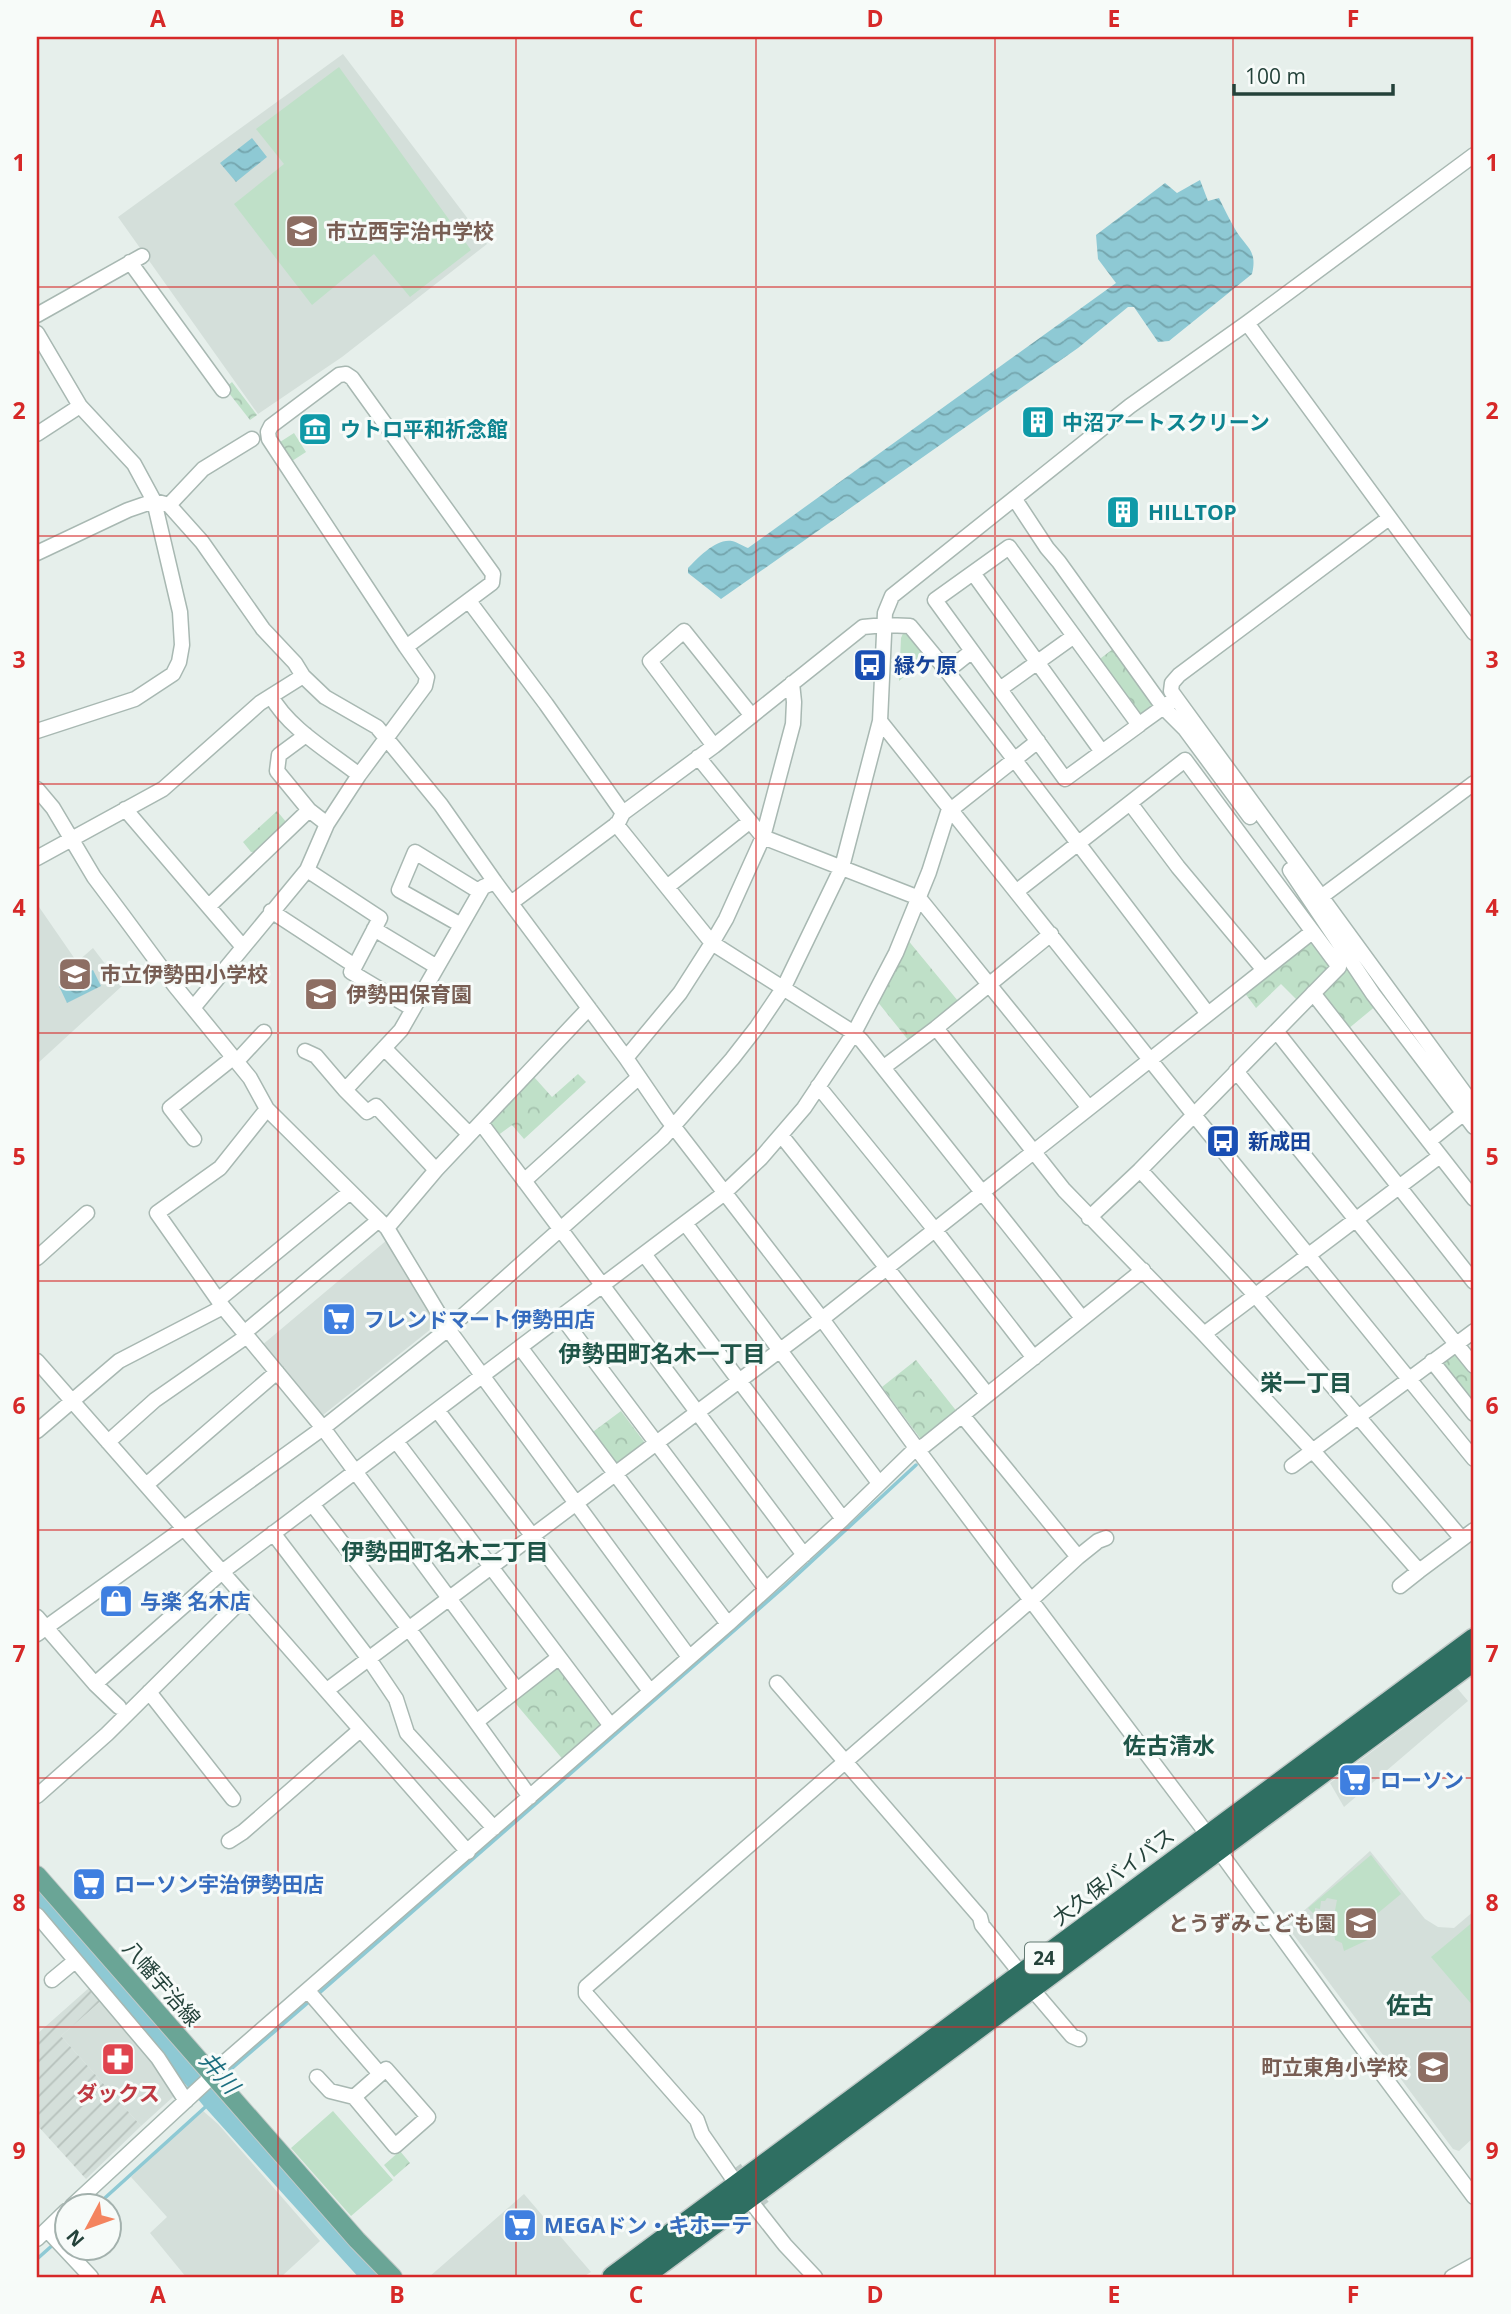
<svg xmlns="http://www.w3.org/2000/svg" width="1511" height="2314" font-family="'Open Sans','Noto Sans JP',sans-serif">
<style>
.built{fill:#d4dfda}
.industrial{fill:url(#industrial-furrows)}
.grass{fill:#bfe0c8}
.park{fill:url(#park-crowns)}
.water{fill:url(#water-waves)}
.lines{fill:none;stroke-linecap:round;stroke-linejoin:round}
.stream{stroke:#8ec9d4;stroke-width:3.5}
.river{stroke:#8ec9d4;stroke-width:19}
.minor-tunnel{stroke:#bfccc8;stroke-width:14;stroke-dasharray:14 7;stroke-linecap:butt}
.minor-casing{stroke:#a8b8b2;stroke-width:17}
.major-casing{stroke:#c2cac8;stroke-width:20}
.highway-casing{stroke:#c2cac8;stroke-width:24}
.minor{stroke:#fff;stroke-width:14}
.major{stroke:#6aa596;stroke-width:18}
.highway{stroke:#2f6f62;stroke-width:21}
.grid{fill:none;stroke:#d62828;stroke-width:2;stroke-opacity:0.55}
.labels{text-anchor:middle;dominant-baseline:central;stroke-width:6;stroke-linejoin:round;paint-order:stroke}
.shield{fill:#f7fbf9;stroke:#637a73;stroke-width:2}
.shield-label{font-size:19px;font-weight:bold;fill:#24423a}
.education-label{font-size:21px;font-weight:bold;fill:#785e54;stroke:#f7fbf9;text-anchor:start}
.culture-label{font-size:21px;font-weight:bold;fill:#0d838f;stroke:#f7fbf9;text-anchor:start}
.transit-label{font-size:21px;font-weight:bold;fill:#164399;stroke:#f7fbf9;text-anchor:start}
.shop-label{font-size:21px;font-weight:bold;fill:#366cbe;stroke:#f7fbf9;text-anchor:start}
.street-label{font-size:21px;fill:#24423a;stroke:#f7fbf9}
.health-label{font-size:21px;font-weight:bold;fill:#be3a42;stroke:#f7fbf9}
.neighbourhood-label{font-size:23px;font-weight:bold;fill:#1f5548;stroke:#f7fbf9}
.water-label{font-size:23px;font-style:italic;fill:#1c6f80;stroke:#f7fbf9}
.quarter-label{font-size:24px;font-weight:bold;fill:#1f5548;stroke:#f7fbf9}
.neatline{fill:none;stroke:#d62828;stroke-width:2.5}
.grid-label{font-size:23px;text-anchor:middle;font-weight:bold;fill:#d62828}
</style>
<defs>
<pattern id="industrial-furrows" width="10" height="10" patternUnits="userSpaceOnUse" patternTransform="scale(1.75)"><rect width="10" height="10" fill="#d4dfda"/><path d="M-1 1l2-2M0 10L10 0M9 11l2-2" fill="none" stroke="#b6c1bc"/></pattern>
<pattern id="park-crowns" width="20" height="18" patternUnits="userSpaceOnUse" patternTransform="scale(1.75)"><rect width="20" height="18" fill="#bfe0c8"/><path d="M2 6a3 3 0 1 1 6 0M12 15a3 3 0 1 1 6 0" fill="none" stroke="#a4c1ad"/></pattern>
<pattern id="water-waves" width="16" height="10" patternUnits="userSpaceOnUse" patternTransform="scale(1.75)"><rect width="16" height="10" fill="#8ec9d4"/><path d="M0 5q4-4 8 0t8 0" fill="none" stroke="#74a5ad"/></pattern>
</defs>
<rect width="100%" height="100%" fill="#e6efeb"/>
<path class="built" d="M343 54 487 244 342 357 258 414 118 217Z
M37 904 77 962 93 948 122 986 37 1064Z
M387 1240 433 1320 431 1329 323 1415 317 1414 261 1346Z
M1457 1688 1468 1701 1344 1807 1330 1783Z
M1370 1851 1425 1919 1438 1927 1454 1928 1474 1911V2137L1459 2151 1453 2149 1287 1926Z
M101 2001 148 2052 172 2090 173 2097 141 2126 61 2036Z
M202 2110 218 2124 320 2241 281 2277H186L150 2233 167 2217 131 2177Z
M524 2194 591 2272 583 2277H429Z"/>
<path class="industrial" d="M90 1987 101 2001 61 2036 141 2126 86 2179 37 2125V2034Z"/>
<path class="grass" d="M339 67 471 250 410 297 374 254 312 305 234 204 284 164 256 129Z
M907 630 929 656 899 681 901 638 904 631Z
M1371 1855 1401 1894 1372 1918 1376 1936 1344 1951 1342 1943 1335 1940 1333 1921 1337 1900 1327 1898 1325 1901H1321L1320 1909 1315 1908V1915L1308 1908Z
M1474 1921V2007L1431 1957Z
M333 2111 393 2180 351 2216 291 2148Z"/>
<path class="park" d="M232 382 257 415 250 420 225 388Z
M294 433 306 452 292 461 280 442Z
M1117 646 1159 703 1138 718 1097 661Z
M277 811 287 823 257 852H251L243 842Z
M907 939 958 1001 909 1041 877 1001Z
M1311 941 1315 943 1330 962V970L1298 1001 1281 984 1256 1008 1244 992Z
M1349 964 1377 1005 1348 1029 1323 998V992Z
M578 1074 586 1082 524 1139 512 1125 497 1136 487 1124 534 1077 552 1097Z
M1458 1351 1474 1371V1409L1437 1364Z
M916 1360 958 1413 923 1442 882 1387Z
M621 1411 645 1443 614 1466 590 1434Z
M558 1663 605 1727 565 1762 511 1698Z
M400 2151 410 2163 394 2177 384 2165Z"/>
<path class="water" d="M252 138 267 157 236 182 220 163Z
M1200 180 1208 201 1219 198C1224 208 1229 219 1235 229 1245 247 1258 249 1252 274L1169 341 1158 342 1134 307H1128L1078 348 721 599 688 573V568C698 558 716 538 732 541 737 542 743 546 748 548L1116 283 1098 259 1096 235 1165 183 1177 193Z
M93 970 101 986 67 1003 59 986Z"/>
<g class="lines">
<path class="stream" d="M317 1995 785 1586 916 1465
M226 2077 230 2070 311 2000
M96 2206 212 2101 216 2094
M37 2259 55 2243"/>
<path class="river" d="M37 1894 212 2101 371 2277"/>
<path class="minor-tunnel" d="M735 2168 763 2206"/>
<g class="minor-casing">
<path id="minor" d="M130 262 223 390
M37 315 142 256
M1247 323 1474 633
M37 333 80 406 134 464 154 501 180 612 182 645 179 662 173 674 135 699 37 731
M37 434 80 406
M1018 504 1047 548 1059 562 1163 707 1185 729 1250 817
M169 505 203 469 252 439
M1389 518 1179 675 1172 683 1171 691 1474 1106
M1009 547 1139 725 1065 779 935 600Z
M37 553 128 510 154 501 169 505 202 542 263 629 295 663 303 676 325 697 377 727 441 805 495 882 626 1058 667 1118 822 1319 917 1449 1201 1826 1344 2023 1474 2197
M973 573 1102 752
M469 601 546 704 623 813
M947 671 972 651
M1000 689 1074 636
M271 696C288 728 330 752 359 775
M880 721 1194 1115 1474 1459
M1139 725 1137 726 1169 703
M306 735 279 755 277 771 309 810 327 824
M714 746 650 661 684 631 752 716
M698 757 763 837 919 898 1089 1108
M37 789 53 808 94 877 124 917 175 986 250 1078 267 1109 387 1228 448 1329 689 1657
M1130 803 1178 867 1264 970
M125 809 243 947
M616 824 712 943 854 1033 862 1041 1082 1318
M37 858 163 789 260 703 303 676
M1290 870 1373 994 1474 1127
M667 887 749 822
M1017 891 1185 760 1339 967 1140 1170 1089 1218
M1321 897 1474 783
M511 903 618 823 623 813 714 746 863 627 885 625 910 626 947 671 1208 1014
M209 906 309 810
M271 911 355 966 380 918 307 870
M461 925 399 890 415 852 480 892
M374 929 437 967
M355 966 351 972 413 1009
M1313 993 1474 1199
M193 1008 307 870 327 824 359 775 425 686 427 677 406 647 269 439 268 432 271 426 339 375 346 374 352 378 493 574 492 583 406 647
M936 1028 1064 1190 1204 1334 1313 1451 1419 1571 1474 1530
M1277 1032 1474 1282
M384 1048 469 1134
M305 1051 316 1056 345 1090 367 1112 376 1106 436 1170
M626 1058 680 993 712 943 726 919 763 837 793 724 794 702 792 683
M237 1061 264 1032
M884 1067 936 1028 1051 934
M1236 1071 1474 1366
M818 1086 935 1230 1034 1358
M345 1090 401 1030 483 887 495 882
M267 1109 220 1168 157 1213 223 1307 323 1428 517 1690
M481 1123 804 1555
M781 1135 987 1394
M194 1139 170 1108 234 1057
M1429 1141 1464 1113
M1140 1170 1255 1295 1462 1539
M524 1181 639 1077
M685 1223 879 1483
M387 1228 436 1170 589 1008
M644 1254 843 1519
M37 1258 87 1213
M218 1300 350 1192
M561 1316 766 1589
M244 1333 379 1220
M1204 1334 1440 1156
M520 1347 728 1624
M37 1361 468 1852
M1432 1361 1474 1414
M437 1410 650 1691
M37 1431 119 1361 223 1307
M396 1441 611 1726
M108 1442 155 1400 247 1336
M1292 1466 1474 1331
M146 1485 277 1372
M312 1504 409 1629 530 1797
M273 1533 369 1659 396 1699 407 1733 494 1828
M1078 1557 1098 1541 1106 1538
M1400 1586 1419 1571
M37 1617 95 1684 119 1707
M37 1634 323 1428 448 1329 663 1138 732 1059 757 1027 784 987 842 867 880 721 885 613 892 596 1130 406 1247 323 1474 155
M777 1683 980 1917 982 1925 1022 1975
M95 1684 222 1572 722 1195 761 1158 804 1108 854 1033 896 953 929 872 948 812 1038 741
M327 1690 827 1315 1312 932
M149 1692 233 1799
M476 1722 558 1658
M37 1796 107 1734 244 1598
M229 1841 243 1832 360 1730
M37 1915 158 2058 186 2101
M52 1980 75 1961
M1032 1989 1072 2036 1079 2039
M308 1991 380 2074
M317 2077 330 2091 354 2097 395 2146 428 2117 386 2069 354 2097
M738 2186 702 2134 697 2120 586 1994V1987L1030 1601 1078 1557 962 1415
M748 2198 785 2245 815 2277
M72 2206 206 2082 211 2074 728 1624 843 1519 912 1452 925 1445 1143 1270
M47 2230 91 2277
M37 2239 66 2211
M1452 2277 1474 2265"/>
</g>
<g class="major-casing">
<path id="major" d="M37 1875 357 2240 393 2277"/>
</g>
<g class="highway-casing">
<path id="highway" d="M613 2277 1474 1639
M642 2277 1474 1660"/>
</g>
<use href="#minor" class="minor"/>
<use href="#major" class="major"/>
<use href="#highway" class="highway"/>
</g>
<path class="grid" d="M278 37V2277M516 37V2277M756 37V2277M995 37V2277M1233 37V2277M37 287H1474M37 536H1474M37 784H1474M37 1033H1474M37 1281H1474M37 1530H1474M37 1778H1474M37 2027H1474"/>
<defs>
<g id="school-square" transform="scale(1.75)"><rect x="-9" y="-9" width="18" height="18" rx="4" fill="#8d6e63" stroke="#f7fbf9"/><path d="M0-5L7-2L0 1L-7-2ZM-4 1L0 2.5L4 1V4Q0 6-4 4Z" fill="#fff"/></g>
<g id="building-square" transform="scale(1.75)"><rect x="-9" y="-9" width="18" height="18" rx="4" fill="#0f9aa8" stroke="#f7fbf9"/><path d="M-4-6H4V6H1V3H-1V6H-4ZM-2.5-4.3h1.7v1.8h-1.7ZM.8-4.3h1.7v1.8H.8ZM-2.5-1h1.7V.8h-1.7ZM.8-1h1.7V.8H.8Z" fill="#fff"/></g>
<g id="museum-square" transform="scale(1.75)"><rect x="-9" y="-9" width="18" height="18" rx="4" fill="#0f9aa8" stroke="#f7fbf9"/><path d="M0-6L6-3V-2H-6V-3ZM-5-1h2V3h-2ZM-1-1h2V3h-2ZM3-1h2V3H3ZM-6 4H6V6H-6Z" fill="#fff"/></g>
<g id="bus-square" transform="scale(1.75)"><rect x="-9" y="-9" width="18" height="18" rx="4" fill="#1a4fb4" stroke="#f7fbf9"/><path d="M-5-6H5V4H4V6H2V4H-2V6H-4V4H-5ZM-3.5-4V0h7V-4ZM-3.5 1.2v1.5H-2V1.2ZM2 1.2v1.5H3.5V1.2Z" fill="#fff"/></g>
<g id="supermarket-square" transform="scale(1.75)"><rect x="-9" y="-9" width="18" height="18" rx="4" fill="#3f7fe0" stroke="#f7fbf9"/><path d="M-6-5.5h2.5l.6 2H6L4.5 2H-2.5L-4.4-4H-6ZM-1.5 3.2a1.3 1.3 0 1 0 .1 0ZM3 3.2a1.3 1.3 0 1 0 .1 0Z" fill="#fff"/></g>
<g id="shop-square" transform="scale(1.75)"><rect x="-9" y="-9" width="18" height="18" rx="4" fill="#3f7fe0" stroke="#f7fbf9"/><path d="M-5-2.5h2.3a2.7 3.5 0 0 1 5.4 0H5L5.5 6h-11ZM-1.5-2.5h3a1.5 2.3 0 0 0-3 0Z" fill="#fff"/></g>
<g id="pharmacy-square" transform="scale(1.75)"><rect x="-9" y="-9" width="18" height="18" rx="4" fill="#e0444e" stroke="#f7fbf9"/><path d="M-2-6h4v4h4v4h-4v4h-4v-4h-4v-4h4Z" fill="#fff"/></g>
</defs>
<g fill-rule="evenodd">
<use href="#school-square" x="302" y="231"/>
<use href="#building-square" x="1038" y="422"/>
<use href="#museum-square" x="315" y="429"/>
<use href="#building-square" x="1123" y="512"/>
<use href="#bus-square" x="870" y="665"/>
<use href="#school-square" x="75" y="974"/>
<use href="#school-square" x="321" y="994"/>
<use href="#bus-square" x="1223" y="1141"/>
<use href="#supermarket-square" x="339" y="1319"/>
<use href="#shop-square" x="116" y="1601"/>
<use href="#supermarket-square" x="1355" y="1780"/>
<use href="#supermarket-square" x="89" y="1884"/>
<use href="#school-square" x="1361" y="1923"/>
<use href="#pharmacy-square" x="118" y="2059"/>
<use href="#school-square" x="1433" y="2067"/>
<use href="#supermarket-square" x="520" y="2225"/>
</g>
<g class="labels">
<rect class="shield" x="1025" y="1942.5" width="38" height="31" rx="5"/>
<g class="shield-label">
<text x="1044" y="1958">24</text>
</g>
<g class="education-label">
<text x="326" y="231">市立西宇治中学校</text>
<text x="100" y="974">市立伊勢田小学校</text>
<text x="346" y="994">伊勢田保育園</text>
<text x="1336" y="1923" text-anchor="end">とうずみこども園</text>
<text x="1408" y="2067" text-anchor="end">町立東角小学校</text>
</g>
<g class="culture-label">
<text x="1062" y="422">中沼アートスクリーン</text>
<text x="340" y="429">ウトロ平和祈念館</text>
<text x="1148" y="512">HILLTOP</text>
</g>
<g class="transit-label">
<text x="894" y="665">緑ケ原</text>
<text x="1248" y="1141">新成田</text>
</g>
<g class="shop-label">
<text x="364" y="1319">フレンドマート伊勢田店</text>
<text x="140" y="1601">与楽 名木店</text>
<text x="1380" y="1780">ローソン</text>
<text x="114" y="1884">ローソン宇治伊勢田店</text>
<text x="544" y="2225">MEGAドン・キホーテ</text>
</g>
<g class="street-label">
<text transform="translate(1113 1876) rotate(-37)">大久保バイパス</text>
<text transform="translate(162 1983) rotate(49)">八幡宇治線</text>
</g>
<g class="health-label">
<text x="118" y="2093">ダックス</text>
</g>
<g class="neighbourhood-label">
<text x="662" y="1353">伊勢田町名木一丁目</text>
<text x="1306" y="1382">栄一丁目</text>
<text x="445" y="1551">伊勢田町名木二丁目</text>
<text x="1169" y="1745">佐古清水</text>
</g>
<g class="water-label">
<text transform="translate(220 2072) rotate(49)">井川</text>
</g>
<g class="quarter-label">
<text x="1410" y="2004">佐古</text>
</g>
</g>
<rect width="1511" height="2314" fill="none" stroke="#f7fbf9" stroke-width="77"/>
<g transform="translate(88 2227) rotate(229)"><circle r="33" fill="#f7fbf9" stroke="#a3b1ad" stroke-width="2"/>
<path d="M0-5L12 26L0 18L-12 26Z" fill="#f4845f"/>
<text y="-10" font-size="19" font-weight="bold" text-anchor="middle" fill="#24423a">N</text>
</g>
<path d="M1234 84v10h159v-10" fill="none" stroke="#24423a" stroke-width="3.5"/>
<text x="1245" y="84" font-size="21" fill="#24423a" stroke="#f7fbf9" stroke-width="5" paint-order="stroke">100 m</text>
<rect x="38" y="38" width="1434" height="2238" class="neatline"/>
<g class="grid-label">
<text x="158" y="27">A</text>
<text x="397" y="27">B</text>
<text x="636" y="27">C</text>
<text x="875" y="27">D</text>
<text x="1114" y="27">E</text>
<text x="1353" y="27">F</text>
<text x="19" y="171">1</text>
<text x="1492" y="171">1</text>
<text x="19" y="419">2</text>
<text x="1492" y="419">2</text>
<text x="19" y="668">3</text>
<text x="1492" y="668">3</text>
<text x="19" y="916">4</text>
<text x="1492" y="916">4</text>
<text x="19" y="1165">5</text>
<text x="1492" y="1165">5</text>
<text x="19" y="1414">6</text>
<text x="1492" y="1414">6</text>
<text x="19" y="1662">7</text>
<text x="1492" y="1662">7</text>
<text x="19" y="1911">8</text>
<text x="1492" y="1911">8</text>
<text x="19" y="2159">9</text>
<text x="1492" y="2159">9</text>
<text x="158" y="2303">A</text>
<text x="397" y="2303">B</text>
<text x="636" y="2303">C</text>
<text x="875" y="2303">D</text>
<text x="1114" y="2303">E</text>
<text x="1353" y="2303">F</text>
</g>
</svg>
